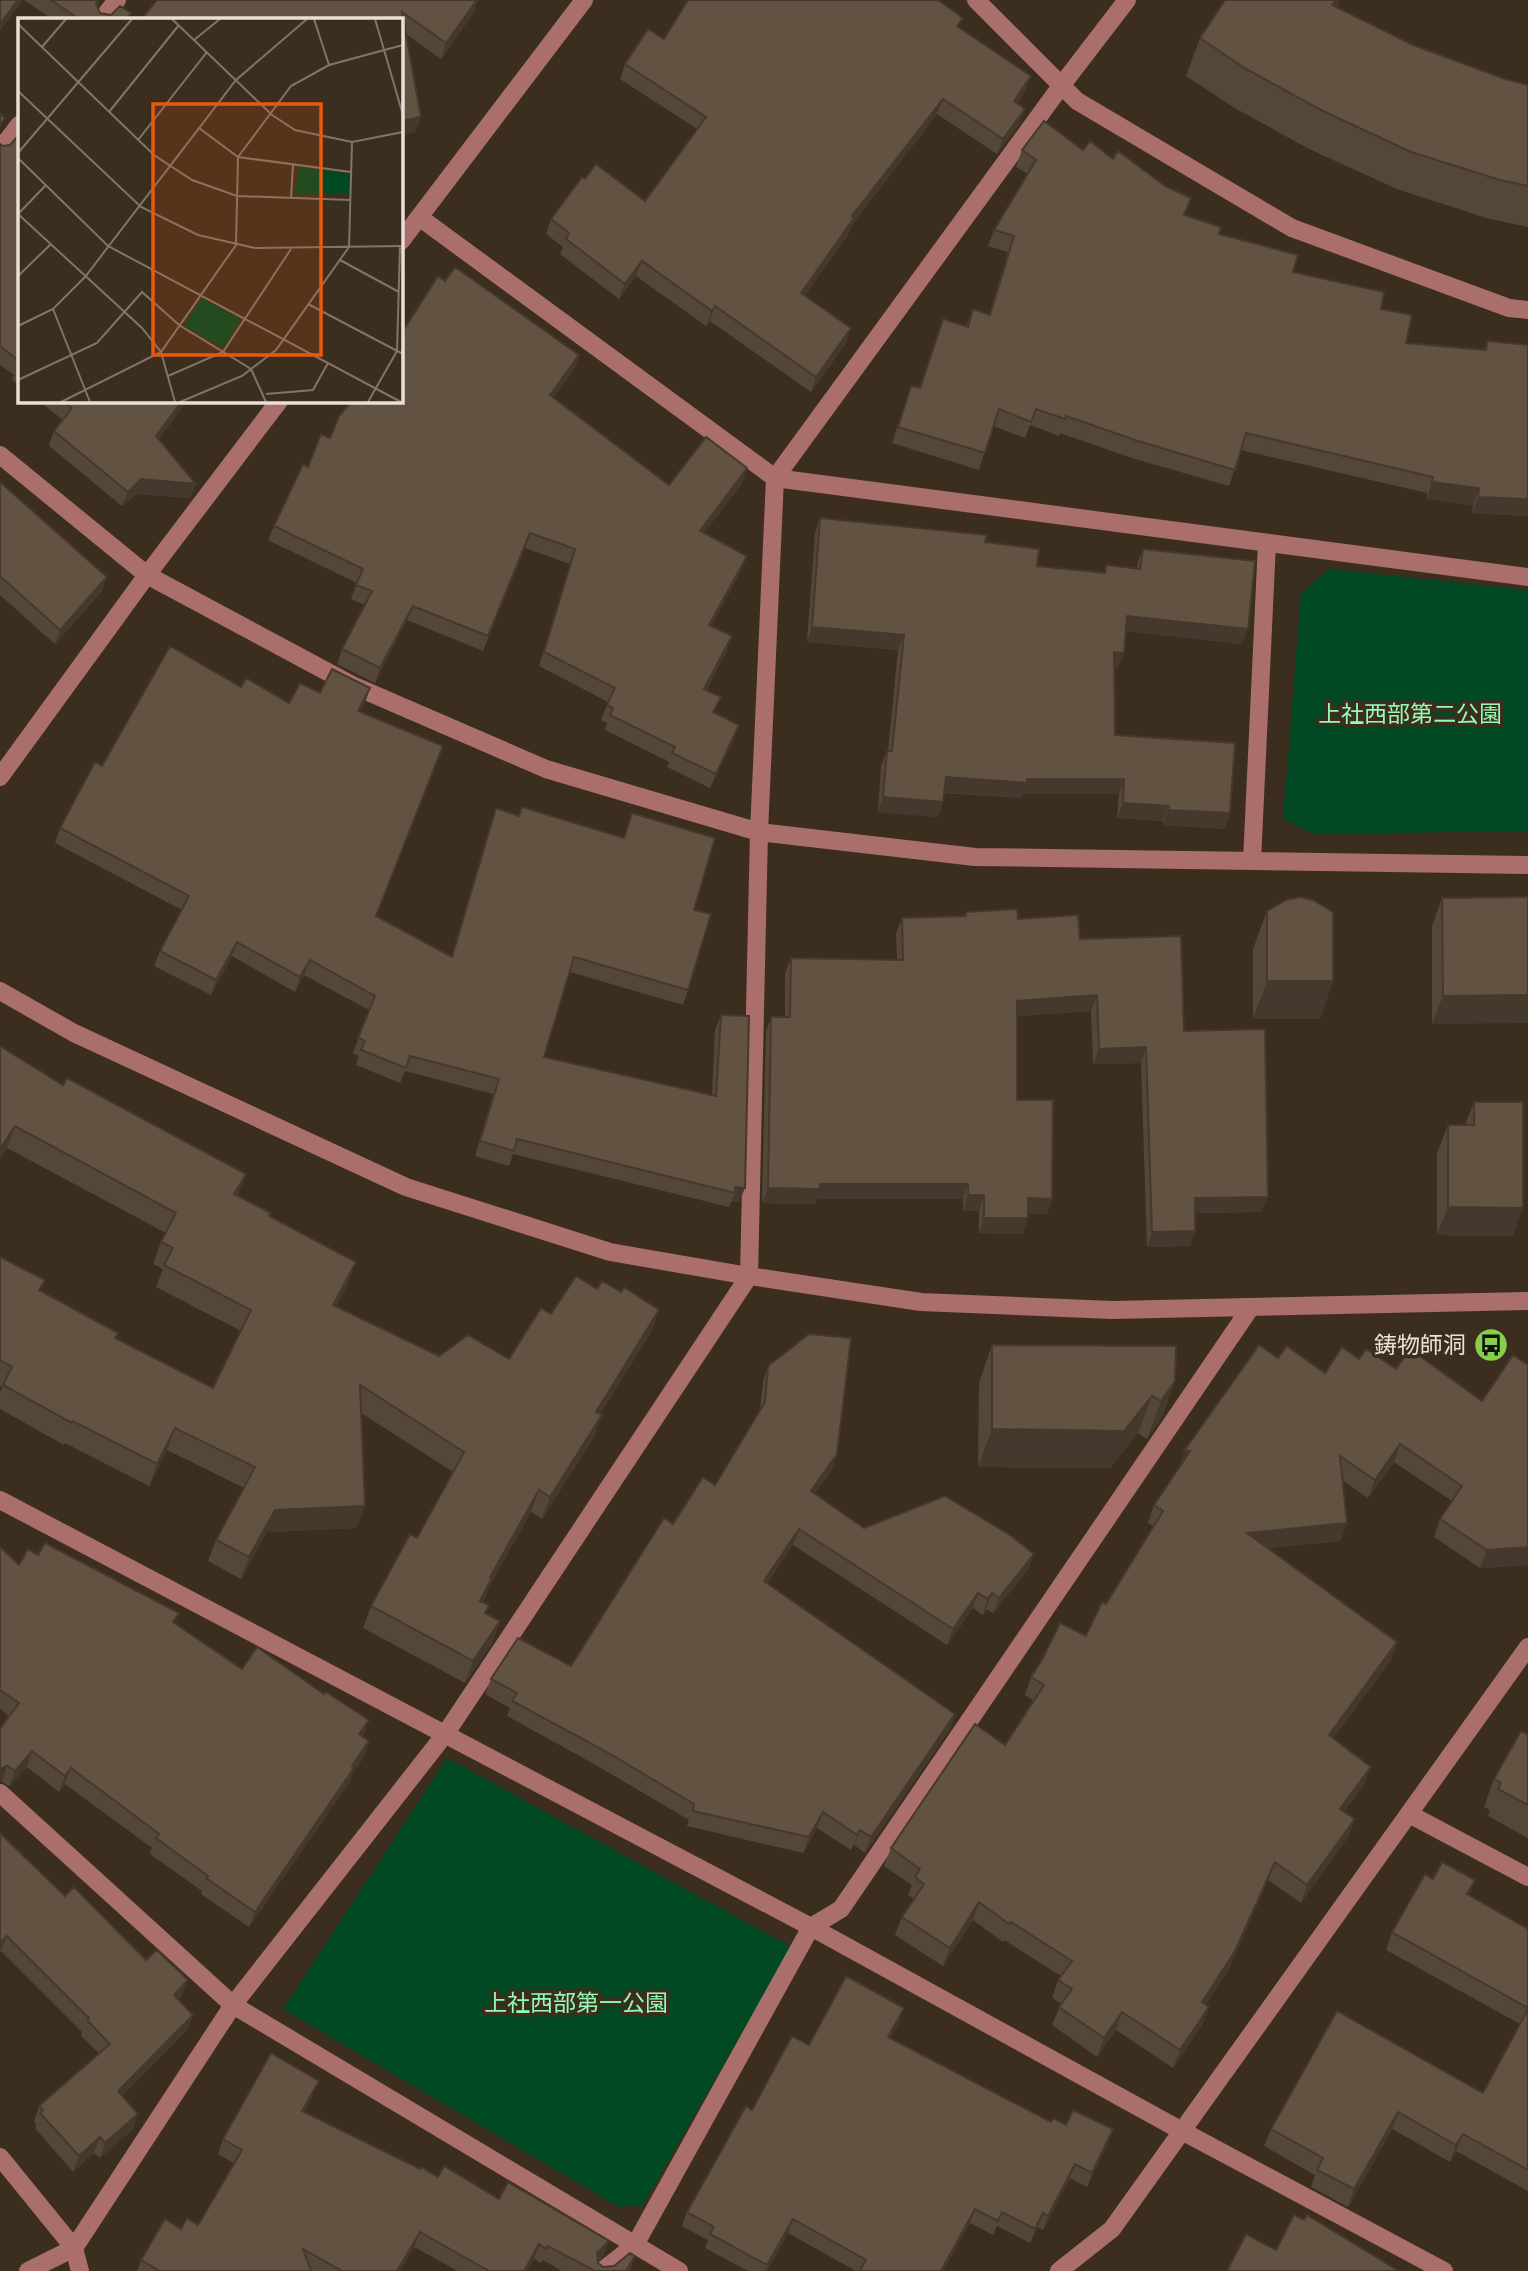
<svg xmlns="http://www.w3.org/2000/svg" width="1528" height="2271" font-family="Roboto,'Noto Sans JP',sans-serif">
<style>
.green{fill:#014923}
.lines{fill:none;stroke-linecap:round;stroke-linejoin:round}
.minor{stroke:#aa6f6a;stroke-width:18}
.wall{fill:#544739}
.shaded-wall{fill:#45392e}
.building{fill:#625242;stroke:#45392e;stroke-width:2}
.labels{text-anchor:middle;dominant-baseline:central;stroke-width:7;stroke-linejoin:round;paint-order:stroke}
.park-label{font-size:23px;fill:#93fbb4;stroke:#3c2e1f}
.poi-label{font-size:23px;fill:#e9e0d6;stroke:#3c2e1f;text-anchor:end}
.inset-road{fill:none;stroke:#817568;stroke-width:2}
.view{fill:#e8590c;fill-opacity:0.15;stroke:#e8590c;stroke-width:3.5}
.inset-edge{fill:none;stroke:#e9e0d6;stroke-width:3.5}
</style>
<rect width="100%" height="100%" fill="#3c2e1f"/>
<path class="green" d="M1329 569 1528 590V831L1314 834 1283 819 1301 593Z
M447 1758 791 1947 643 2205 619 2207 283 2009Z"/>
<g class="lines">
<path class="minor" d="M976 0 1077 101 1292 228 1509 308 1528 310
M102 19 117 0
M0 150 19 125
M419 217 775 478 1528 577
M401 241 584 0
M0 455 147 575 352 685 546 769 759 832 975 857 1528 865
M0 777 147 575 279 401
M1252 861 1267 543
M0 991 74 1033 406 1187 610 1252 749 1276 921 1302 1112 1310 1528 1301
M0 1500 811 1927 1182 2131 1444 2271
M0 1793 233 2005 679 2271
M1409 1814 1528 1877
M0 2157 74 2248 80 2271
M28 2271 74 2248 233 2005 446 1733 749 1276 759 832 775 478 1061 86 1127 0
M602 2271 635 2245 811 1927 841 1909 1251 1307
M1059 2271 1112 2229 1528 1647"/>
</g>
<path class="wall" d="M24 0H99L97 6 100 13 129 19H52Z
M478 0 473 14 441 59 406 34 421 117 415 132 401 135V19H142Z
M1339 0 1337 7 1413 45 1505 79 1528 85V227L1486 218 1397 189 1309 149 1233 107 1186 76 1200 38Z
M960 28 1031 76 1025 91 1017 103 1019 124 997 154 937 114 852 225 849 233 805 295 846 343 811 392 710 321 706 326 636 276 619 299 560 254 563 247 546 234 551 219 585 179 645 201 697 129 620 79 625 64 664 39Z
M19 135V386L12 380 14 375 0 365V144L3 146 10 145Z
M1022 150H1083L1185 215 1219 234 1293 272 1381 309 1406 343 1484 349 1487 341 1528 345V516L1472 513 1473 505 1427 499V493L1241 450 1229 486 1132 458 1060 433 1059 436 1030 425 1025 438 993 426 979 470 892 443 911 386 920 388 966 327 973 309 989 315 1008 252 988 246 994 230 1028 174 1016 167Z
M445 281 579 355 574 370 553 398 669 485 742 483 704 533 741 571 711 626 727 651 706 690 715 712 734 739 710 788 667 767 669 762 605 730 607 723 601 720 608 702 539 666 570 564 525 548 483 651 407 620 375 683 337 664 342 649 365 605 351 599 357 583 268 540 274 526 308 467 401 401Z
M39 401H187L158 440 191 498 136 494 122 506 49 446 54 431 63 420Z
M0 482 102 591 55 644 0 595Z
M820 518 985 542 1037 566 1104 572 1106 565 1137 568V564L1143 549 1242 644 1126 631 1124 653 1118 668H1115V735L1225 829 1163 825V821L1117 818 1119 794H1023L1021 798 944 793 943 802 938 817 878 812 881 766 887 751H888L898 650 807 642 815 533Z
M241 687 289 703 320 693 370 688 360 711 377 916 451 957 491 823 496 808 519 815 623 838 632 813 694 910 688 990 683 1005 570 972 544 1057 712 1095 715 1030 721 1015 739 1202H731L729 1207 513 1154 509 1166 475 1156 493 1094 405 1071 400 1083 356 1065 359 1056 353 1053 369 1010 304 975 295 992 232 956 211 995 154 966 160 951 182 910 55 843 60 828 102 766Z
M1528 897 1432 1024V926L1442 898Z
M1267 911 1333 981 1320 1019H1253V949Z
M966 912 1018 919 1080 939 1184 1031 1262 1212 1195 1213 1190 1246 1147 1247 1141 1063 1093 1064 1091 1011 1017 1016V1100L1052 1199 1047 1214H1028L1023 1234 979 1233V1211H963V1199H817L815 1204 762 1203 766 1032 771 1017H785V973L791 958 897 960 896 933 902 918 964 916Z
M0 1046 238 1195 270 1217 348 1284 336 1306 439 1356 509 1359 551 1314 597 1289 621 1292 659 1310 651 1332 600 1414 594 1437 542 1519 531 1512 489 1587 483 1602 486 1613 500 1621 492 1643 465 1683 363 1628 371 1606 417 1538 453 1472 361 1413 357 1528 267 1532 241 1579 208 1561 216 1540 244 1488 167 1450 149 1486 65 1443 64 1445 0 1409V1392L2 1387 0 1386V1257L41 1291 118 1333 116 1338 213 1388 241 1331 156 1287 163 1269 153 1264 161 1242 166 1233 7 1148Z
M1474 1102 1513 1236 1437 1235V1153L1448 1125H1465Z
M992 1345 1175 1381 1161 1419 1147 1439 1138 1433 1110 1468 978 1467 979 1383Z
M1278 1358 1325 1373 1359 1359 1528 1565 1480 1568 1434 1537 1440 1519 1452 1501 1394 1462 1368 1498 1342 1480 1347 1523 1340 1541 1268 1548 1397 1642 1391 1660 1333 1738 1364 1785 1344 1812 1355 1819 1348 1837 1301 1903 1268 1880 1229 1969 1205 2005 1209 2007 1202 2025 1173 2068 1116 2030 1097 2057 1052 2025 1061 2004 1052 1998 1058 1980 1061 1976 1004 1940 1003 1942 973 1920 943 1966 895 1935 902 1917 914 1899 908 1895 912 1885 884 1866 891 1848 1005 1745 1033 1700 1025 1695 1031 1677 1086 1636 1153 1526 1148 1523 1154 1505 1178 1469Z
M768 1366 837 1454 832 1470 815 1493 864 1528 1034 1554 1028 1570 993 1613 986 1609 983 1615 973 1608 947 1645 793 1545 767 1584 955 1714 950 1729 865 1853 854 1845 851 1850 817 1828 803 1853 687 1826 689 1820 601 1768 507 1716 510 1708 485 1694 491 1679 571 1666 673 1524 715 1485 760 1410 763 1382Z
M0 1547 19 1565 38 1555 175 1624 242 1669 362 1737 364 1757 353 1772 349 1783 249 1927 201 1894 202 1891 150 1854 152 1848 65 1784 59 1792 27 1767 9 1786 2 1782 9 1716 0 1709Z
M1528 1735V1838L1488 1816 1490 1810 1484 1807 1494 1779Z
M0 1833 65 1896 146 1960 182 1995 178 2000 193 2015 187 2030 122 2096 138 2114 133 2129 100 2158 94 2153 73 2172 35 2128 36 2124 34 2122 39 2106 99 2053 81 2036 82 2032 1 1951 0 1952Z
M1433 1879 1475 1880 1469 1896 1528 1929V2191L1456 2151 1450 2162 1392 2129 1348 2207 1311 2187 1315 2175 1264 2146 1271 2129 1483 2093 1520 2024 1386 1950 1392 1932Z
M899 2022 890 2038 1051 2122 1113 2129 1108 2143 1087 2187 1070 2178 1043 2230 1038 2227 1030 2243 997 2226 993 2235 970 2223 943 2271H856L788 2233 767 2271H748L705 2248 708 2240 682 2226 687 2212 752 2110 809 2045Z
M313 2095 304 2112 420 2169 499 2199 604 2255 598 2261V2263L603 2267 614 2266 635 2256 629 2271H562L543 2260 541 2263 534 2259 527 2271H458L414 2247 400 2271H137L141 2260 181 2229 198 2225 235 2164 218 2154 223 2139Z"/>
<path class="shaded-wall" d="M18 0H23L0 31V24Z
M478 0 473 14 441 59 446 43Z
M1336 0H1339L1329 29 1332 5Z
M1031 76 1025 91 1008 116 1014 101Z
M943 99 937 114 852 225 849 233 796 308 801 293 852 216Z
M1025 109 1019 124 997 154 1003 139Z
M421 117 415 132 401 135V121Z
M642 261 636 276 619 299 625 284Z
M715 306 710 321 706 326 712 311Z
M851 328 846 343 811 392 816 377Z
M579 355 574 370 544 410 550 395Z
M182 401H187L150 451 156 436Z
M747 468 742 483 695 545 700 531Z
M141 479 196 484 191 498 136 494 122 506 128 492Z
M1432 482 1479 488 1473 505 1427 499Z
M1478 497 1528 499V516L1472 513Z
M747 556 741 571 704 640 709 625Z
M107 577 102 591 55 644 60 630Z
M413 606 407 620 375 683 380 668Z
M1127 616 1248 629 1242 644 1122 631Z
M812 627 904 635 898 650 807 642Z
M732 636 727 651 698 703 704 689Z
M1114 652 1124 653 1118 668 1109 667Z
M370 688 365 703 353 725 358 711Z
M739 725 734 739 710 788 716 774Z
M946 777 1027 779H1124L1119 794H1023L1021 798 940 792Z
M883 797 943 802 938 817 878 812Z
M1123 803 1169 806 1163 821 1117 818Z
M1168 810 1230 813 1225 829 1163 825Z
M237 942 232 956 211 995 216 980Z
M310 960 304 975 295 992 300 977Z
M1267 981H1333L1320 1019H1253Z
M1097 995 1091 1011 1012 1016 1017 1001Z
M1528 995V1023L1432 1024 1443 996Z
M1146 1047 1141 1063 1093 1064 1099 1049Z
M15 1126 7 1148 0 1159V1149Z
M246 1174 238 1196 234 1194Z
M820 1184H968L963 1199H817L815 1204 762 1203 768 1188Z
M735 1187 745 1188 739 1202H731L735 1193Z
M968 1195H984L979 1211H963Z
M1268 1197 1262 1212 1189 1213 1195 1198Z
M1028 1198 1052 1199 1047 1214H1023Z
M1448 1207 1523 1208 1513 1236 1437 1235Z
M984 1218H1028L1023 1234 979 1233Z
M1195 1231 1190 1246 1147 1247 1152 1232Z
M356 1262 348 1284 325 1326 333 1305Z
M659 1310 651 1332 588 1434 596 1412Z
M1175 1381 1161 1419 1147 1439 1161 1401Z
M1152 1396 1138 1433 1110 1468 978 1467 992 1429Z
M602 1415 594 1437 542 1519 550 1497Z
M175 1428 167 1450 149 1486 157 1464Z
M1400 1444 1394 1462 1368 1498 1375 1480Z
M1184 1451H1190L1184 1469H1178Z
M837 1454 832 1470 806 1506 811 1491Z
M539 1490 531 1512 489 1587 484 1600 472 1623 490 1577Z
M365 1506 357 1528 267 1532 241 1579 249 1557 275 1510Z
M1347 1523 1340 1541 1240 1551 1247 1533Z
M799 1529 793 1545 758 1597 764 1581Z
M1528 1547V1565L1480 1568 1487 1550Z
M1034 1554 1028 1570 993 1613 999 1598Z
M978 1593 973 1608 947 1645 953 1629Z
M992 1593 986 1609 983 1615 988 1599Z
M500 1621 492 1643 465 1683 473 1661Z
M1397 1642 1391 1660 1322 1753 1329 1735Z
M955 1714 950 1729 865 1853 871 1837Z
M369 1720 363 1736 353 1750 359 1734Z
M369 1741 364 1757 353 1772 349 1783 249 1927 255 1912Z
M32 1751 27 1767 9 1786 15 1771Z
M7 1766 2 1782H0V1769Z
M1371 1767 1364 1785 1333 1827 1340 1809Z
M71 1768 65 1784 59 1792 65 1776Z
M823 1812 817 1828 803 1853 809 1837Z
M1355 1819 1348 1837 1301 1903 1307 1885Z
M860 1830 854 1845 851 1850 857 1835Z
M1275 1862 1268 1880 1229 1969 1195 2020 1202 2002Z
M1475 1880 1468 1898 1467 1894Z
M979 1902 973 1920 943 1966 950 1948Z
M7 1936 1 1951 0 1952V1943Z
M188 1980 182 1995 168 2011 174 1995Z
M1209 2007 1202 2025 1173 2068 1180 2050Z
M904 2008 899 2022 883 2051 888 2037Z
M1122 2012 1116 2030 1097 2057 1104 2038Z
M193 2015 187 2030 112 2106 118 2091Z
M319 2081 313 2095 297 2125 302 2111Z
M1398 2112 1392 2129 1348 2207 1354 2189Z
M138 2114 133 2129 100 2158 105 2143Z
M1113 2129 1108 2143 1087 2187 1092 2173Z
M1463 2134 1456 2151 1450 2162 1456 2145Z
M100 2137 94 2153 73 2172 79 2156Z
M1075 2164 1070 2178 1043 2230 1048 2216Z
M975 2209 970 2223 943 2271H941Z
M1043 2213 1038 2227 1030 2243 1035 2229Z
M793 2219 788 2233 767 2271H765Z
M420 2232 414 2247 400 2271H397Z
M609 2241 604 2255 591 2267 597 2253Z
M539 2244 534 2259 527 2271H524Z"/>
<path class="building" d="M0 0H18L0 24Z
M51 0H98L96 3 100 13 111 15 120 6 131 13 127 19H79Z
M157 0H477L446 43 402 12 421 117 401 121V19H142Z
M688 0H938L963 18 957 26 1031 76 1014 101 1025 109 1003 139 943 99 852 216 854 218 801 293 851 328 816 377 715 306 712 311 642 261 625 284 566 239 569 233 551 219 582 177 585 179 596 164 645 201 706 117 625 64 648 29 664 39Z
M1225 0H1336L1332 5 1413 45 1505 79 1528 85V186L1500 180 1411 152 1323 111 1246 69 1200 38Z
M0 114 5 118 0 125Z
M1044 121 1083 150 1090 141 1113 159 1118 151 1165 186 1191 198 1184 215 1221 227 1219 234 1298 255 1293 272 1384 292 1381 309 1412 315 1406 343 1486 350 1487 341 1528 345V499L1478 497 1479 488 1432 482 1433 477 1246 433 1235 470 1138 441 1066 416 1065 419 1036 409 1031 422 999 409 985 453 898 427 911 386 920 388 943 319 968 327 973 309 990 315 1014 236 994 230 1036 160 1022 150Z
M19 135V361L0 346V144L3 146 10 145Z
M455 267 579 355 550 395 669 485 706 437 747 468 700 531 747 556 709 625 732 636 704 689 721 697 713 712 739 725 716 774 672 753 675 747 610 715 613 708 607 705 615 688 544 652 575 549 530 533 488 636 413 606 380 668 342 649 372 591 356 585 363 569 274 526 303 464 308 467 321 434 330 438 339 416 352 401H401V334L438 276 445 281Z
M63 401H182L156 436 196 484 141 479 128 492 54 431 72 408Z
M0 482 107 577 60 630 0 576Z
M820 518 987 535 985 542 1039 549 1037 566 1105 573 1106 565 1140 569 1143 549 1255 561 1248 629 1127 616 1124 653 1114 652 1115 735 1235 743 1230 813 1168 810 1169 806 1123 803 1124 779H1027V783L946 777 943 802 883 797 887 751H892L904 635 812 627Z
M170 646 241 687 246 678 289 703 300 683 320 693 332 669 370 688 358 711 443 746 376 916 452 957 496 808 519 816 522 807 624 838 632 813 715 838 694 910 711 914 688 990 574 957 544 1057 716 1096 721 1015 749 1016 745 1188 735 1187V1193L517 1139 514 1151 480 1141 499 1079 410 1056 406 1068 361 1050 365 1041 358 1038 375 996 310 960 300 977 237 942 216 980 160 951 189 896 60 828 95 762 102 766Z
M1300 897 1313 900 1333 912V981H1267V911L1286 900Z
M1528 897V995L1443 996 1442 898Z
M1017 909 1018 919 1078 915 1080 939 1181 936 1184 1031 1265 1029 1268 1197 1195 1198V1231L1152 1232 1146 1047 1099 1049 1097 995 1017 1001V1100H1053L1052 1199 1028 1198V1218H984V1195H968V1184H820V1189L768 1188 771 1017H790L791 958 903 960 902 918 966 916V912Z
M0 1046 63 1085 67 1078 246 1174 234 1194 271 1213 269 1216 356 1262 333 1305 439 1356 468 1335 509 1359 541 1308 551 1314 576 1276 597 1289 602 1281 621 1292 624 1287 659 1310 596 1412 602 1415 550 1497 539 1490 490 1577 492 1578 480 1601 489 1605 485 1613 500 1621 473 1661 371 1606 410 1534 417 1538 464 1452 360 1385 365 1506 275 1510 249 1557 216 1540 255 1467 175 1428 157 1464 73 1421 72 1423 3 1385 12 1367 0 1360V1257L45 1280 39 1290 118 1333 115 1338 213 1388 251 1310 164 1265 173 1248 161 1242 176 1213 15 1126 0 1149Z
M1474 1102H1523V1208L1448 1207V1125H1474Z
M809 1334 851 1338 837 1454 811 1491 864 1528 945 1496 1010 1535 1034 1554 999 1598 992 1593 988 1599 978 1593 953 1629 799 1529 764 1581 955 1714 871 1837 860 1830 857 1835 823 1812 809 1837 693 1811 694 1804 607 1752 512 1701 517 1693 491 1679 518 1638 571 1666 664 1518 673 1524 703 1477 715 1485 765 1402 768 1366Z
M992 1345 1176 1346 1175 1381 1161 1401 1152 1396 1124 1431 992 1429Z
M1259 1345 1278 1358 1287 1346 1325 1373 1342 1347 1359 1359 1366 1349 1396 1369 1410 1349 1482 1401 1513 1355 1528 1365V1547L1487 1550 1440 1519 1462 1486 1400 1444 1375 1480 1340 1456 1347 1523 1247 1533 1397 1642 1329 1735 1371 1767 1340 1809 1355 1819 1307 1885 1275 1862 1235 1951 1202 2002 1209 2007 1180 2050 1122 2012 1104 2038 1059 2007 1072 1989 1058 1980 1072 1961 1011 1922 1009 1924 979 1902 950 1948 902 1917 924 1884 915 1877 920 1869 891 1848 975 1724 1005 1745 1044 1685 1031 1677 1043 1658 1060 1623 1086 1636 1102 1602 1106 1604 1163 1511 1154 1505 1190 1451H1184Z
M45 1543 179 1613 173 1622 242 1669 257 1647 324 1694 326 1692 369 1720 359 1734 369 1741 352 1766 354 1768 255 1912 206 1878 208 1876 156 1838 159 1834 71 1768 65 1776 32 1751 15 1771 7 1766 0 1769V1729L19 1703 0 1690V1547L19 1565 28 1549 38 1555Z
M1521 1731 1528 1735V1805L1498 1789 1501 1783 1494 1779Z
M0 1833 65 1896 74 1887 146 1960 157 1950 188 1980 174 1995 193 2015 118 2091 138 2114 105 2143 100 2137 79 2156 40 2113 43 2110 39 2106 110 2044 87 2020 89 2018 7 1936 0 1943Z
M1442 1862 1475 1880 1467 1894 1528 1929V2008L1392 1932 1425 1874 1433 1879Z
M846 1976 904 2008 888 2037 1051 2122 1053 2118 1066 2125 1073 2110 1113 2129 1092 2173 1075 2164 1048 2216 1043 2213 1035 2229 1002 2212 998 2221 975 2209 941 2271H860L866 2260 793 2219 767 2265 710 2234 714 2227 687 2212 746 2106 752 2110 792 2036 809 2045Z
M1528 2009V2170L1463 2134 1456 2145 1398 2112 1354 2189 1317 2170 1323 2158 1271 2129 1337 2011 1483 2093Z
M271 2053 319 2081 302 2111 420 2169 421 2167 438 2177 444 2166 499 2199 508 2182 609 2241 597 2253 598 2263 603 2267 614 2266 630 2253 635 2256 626 2271H595L548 2246 546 2249 539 2244 524 2271H489L420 2232 397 2271H342L303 2249 311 2271H160L141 2260 165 2219 181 2229 187 2218 198 2225 242 2150 223 2139Z
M1294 2215 1304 2220 1307 2215 1399 2271H1227L1246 2234 1276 2250Z"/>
<defs>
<g id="bus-disc" transform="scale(1.75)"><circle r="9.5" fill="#87cf4a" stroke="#3c2e1f"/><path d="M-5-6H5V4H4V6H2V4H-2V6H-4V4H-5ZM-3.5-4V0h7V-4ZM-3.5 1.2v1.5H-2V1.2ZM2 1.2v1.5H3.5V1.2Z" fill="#111"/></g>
</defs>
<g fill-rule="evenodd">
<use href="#bus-disc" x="1491" y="1345"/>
</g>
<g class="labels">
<g class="park-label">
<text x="1410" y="714">上社西部第二公園</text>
<text x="576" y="2003">上社西部第一公園</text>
</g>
<g class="poi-label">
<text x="1466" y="1345">鋳物師洞</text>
</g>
</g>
<g transform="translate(18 18)">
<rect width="385" height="385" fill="#3c2e1f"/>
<path d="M281 149 331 156V175L276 177ZM184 280 222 301 206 330 166 308Z" fill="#014923"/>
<path class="inset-road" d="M154 1 254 97 277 112 334 124 385 114M296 1 311 47M357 1 385 97M0 6 136 137 174 162 219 178 332 182M176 22 202 1M24 29 48 1M0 73 123 189 180 217 237 230 385 228M91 94 161 7M181 110 220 139 333 154M120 122 189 34M0 135 114 1M0 140 90 228 383 384M273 181 275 146M1 195 28 167M0 196 124 310 143 334 157 384M322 242 381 274M0 258 33 226M290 286 385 336M35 291 72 384M0 308 35 291 67 259 218 62 289 1M150 358 205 334 273 231M0 362 79 325 124 274 161 307 233 351 248 384M248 376 295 372 310 345M43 384 143 334 218 227 220 139 273 68 311 47 385 27M162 384 224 358 258 332 331 229 334 124M350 384 379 333 382 228"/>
<path class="view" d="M135 86H303V337H135Z"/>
<rect width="385" height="385" class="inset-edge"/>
</g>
</svg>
